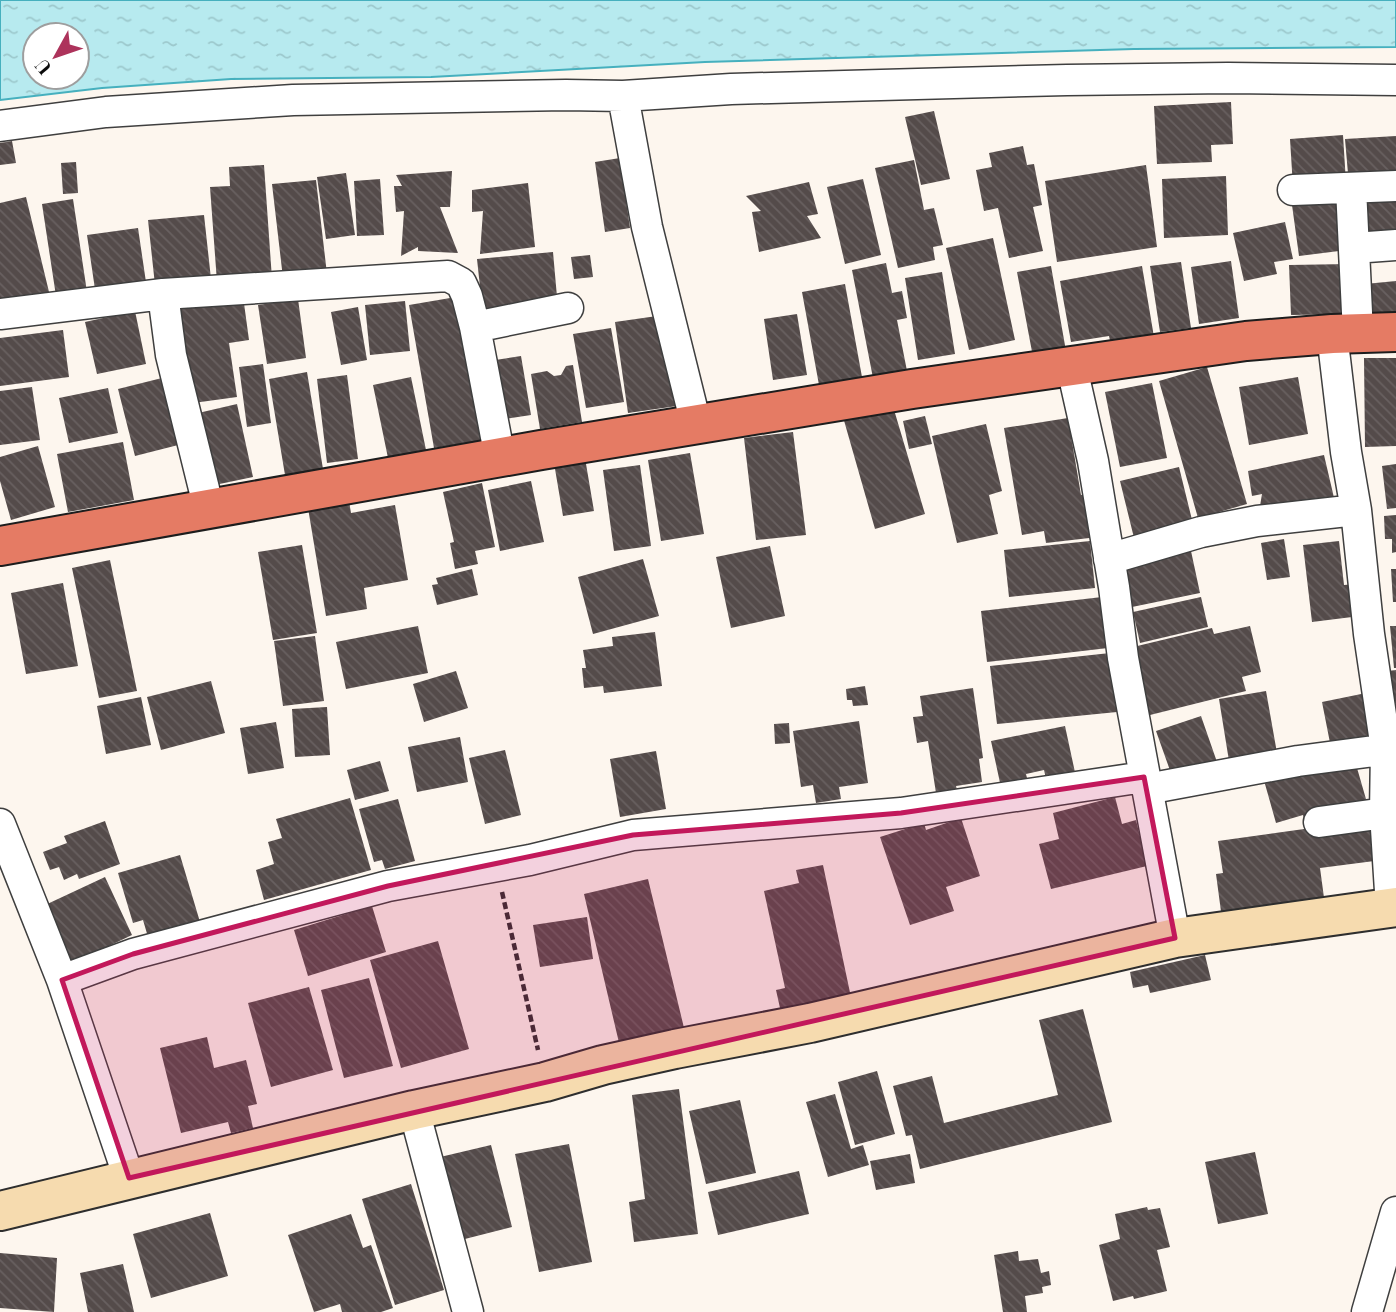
<svg xmlns="http://www.w3.org/2000/svg" width="1396" height="1312" font-family="'Playfair Display',serif">
<style>
.water{fill:url(#water-ripples);stroke:#46b0be;stroke-width:2;fill-rule:evenodd}
.building{fill:url(#building-back-hatch)}
.lines{fill:none;stroke-linecap:round;stroke-linejoin:round}
.street-casing{stroke:#3f3f3f;stroke-width:33}
.secondary-casing{stroke:#2e2e2e;stroke-width:42}
.highway-casing{stroke:#1d1d1d;stroke-width:42}
.path{stroke:#2e2e2e;stroke-width:4.5;stroke-dasharray:7 3.5;stroke-linecap:butt}
.street{stroke:#fff;stroke-width:30}
.secondary{stroke:#f6dbaf;stroke-width:38}
.highway{stroke:#e57b64;stroke-width:38}
.marked{fill:#c2185b;fill-opacity:0.2;stroke:#c2185b;stroke-width:5;stroke-linejoin:round}
</style>
<defs>
<pattern id="water-ripples" width="26" height="14" patternUnits="userSpaceOnUse" patternTransform="scale(1.75)"><rect width="26" height="14" fill="#b7eaef"/><path d="M2 4q2-2 4 0t4 0M15 11q2-2 4 0t4 0" fill="none" stroke="#9cc8cc"/></pattern>
<pattern id="building-back-hatch" width="6" height="6" patternUnits="userSpaceOnUse" patternTransform="scale(1.75)"><rect width="6" height="6" fill="#544b4a"/><path d="M-1 5l2 2M0 0l6 6M5-1l2 2" fill="none" stroke="#686060"/></pattern>
</defs>
<rect width="100%" height="100%" fill="#fdf6ee"/>
<path class="water" d="M0 0H1396V47L1134 49 705 62 431 77 231 79 102 88 0 100ZM35 35H77V77H35Z"/>
<path class="building" d="M1231 102 1233 144 1211 145 1212 162 1157 164 1154 106Z
M934 111 950 179 921 185 905 117Z
M1343 135 1346 183 1293 187 1290 139Z
M1396 136V182L1349 185 1345 139Z
M12 141 16 163 0 165V143Z
M1023 146 1027 165 1034 164 1042 205 1033 207 1043 251 1009 258 998 208 984 211 976 170 992 167 989 153Z
M620 158 630 228 605 232 595 162Z
M914 160 924 210 934 208 943 245 933 247 935 260 898 268 875 168Z
M76 162 78 193 63 194 61 163Z
M264 165 272 279 217 282 210 187 230 186 229 167Z
M1146 165 1157 247 1057 262 1045 181Z
M452 171 450 207H440L458 253 418 251V247L401 256 404 211 396 212 394 186H402L396 175Z
M346 173 355 235 326 239 317 177Z
M1226 176 1228 235 1164 238 1162 179Z
M380 179 384 235 357 236 354 181Z
M863 179 881 255 845 264 827 187Z
M316 180 327 274 283 278 272 184Z
M809 182 818 214 807 216 821 238 759 252 752 212 761 211 746 196Z
M528 183 535 247 480 254 483 211 472 212V190Z
M1396 192V238L1364 243 1357 198Z
M26 197 50 296 0 307V203Z
M73 199 87 292 56 296 42 204Z
M1340 199 1347 250 1299 256 1292 205Z
M204 215 211 279 155 285 148 220Z
M1285 222 1293 259 1274 262 1277 274 1244 281 1233 233Z
M138 228 147 289 96 296 87 235Z
M993 238 1015 340 969 350 946 248Z
M553 252 558 308 483 315 477 259Z
M590 255 593 277 574 279 571 257Z
M1231 261 1239 318 1199 324 1191 267Z
M1181 262 1191 328 1160 332 1150 266Z
M886 263 892 293 902 291 907 318 897 320 907 371 873 378 852 270Z
M1349 264 1350 314 1291 315 1289 265Z
M1051 266 1066 351 1033 357 1017 272Z
M1142 266 1154 337 1111 345 1109 336 1071 342 1060 281Z
M942 272 955 354 918 360 905 278Z
M1396 281V319L1369 321 1365 284Z
M845 284 862 377 819 385 802 292Z
M243 296 249 340 229 343 237 397 186 404 171 307Z
M462 296 486 440 434 448 409 305Z
M298 299 306 358 267 364 258 305Z
M405 301 410 351 370 355 365 305Z
M358 307 367 360 341 365 331 312Z
M135 311 146 364 97 374 85 322Z
M797 314 807 375 773 380 764 319Z
M664 315 677 406 628 413 615 322Z
M611 328 624 402 586 408 573 334Z
M63 330 69 377 0 386V338Z
M521 356 531 415 498 420 489 361Z
M1364 358H1396V446L1365 447Z
M263 364 271 423 247 427 239 367Z
M573 365 582 422 540 429 531 374 547 371 554 376 561 375 566 366Z
M1207 367 1247 504 1198 518 1159 381Z
M307 372 323 469 285 475 269 379Z
M347 375 358 459 327 463 317 379Z
M170 376 186 443 135 456 118 389Z
M411 377 426 450 388 458 373 385Z
M1298 377 1308 434 1249 445 1239 387Z
M1152 383 1167 458 1120 467 1105 392Z
M32 387 40 440 0 445V391Z
M108 388 118 433 69 443 59 398Z
M892 403 925 514 875 529 843 417Z
M237 404 253 477 210 486 194 414Z
M925 416 932 444 909 449 903 421Z
M1068 418 1081 495 1092 493 1098 537 1046 543 1044 531 1022 535 1004 428Z
M986 424 1002 491 989 495 998 534 957 543 932 436Z
M793 432 806 535 756 540 744 438Z
M123 442 134 500 68 512 57 454Z
M38 446 55 507 11 520 0 481V457Z
M690 453 704 534 661 541 648 460Z
M1324 455 1335 502 1258 518 1262 494 1252 496 1248 471Z
M585 458 594 511 563 516 554 463Z
M1396 464V508L1387 509 1382 466Z
M640 465 651 546 614 551 603 470Z
M1179 467 1194 528 1135 542 1120 481Z
M531 481 544 542 500 551 488 490Z
M482 483 495 547 475 551 478 564 455 569 450 543 454 542 443 492Z
M349 501 351 513 395 505 408 580 364 588 367 609 326 616 308 508Z
M1396 515V552L1392 553V539H1385L1384 516Z
M1284 539 1290 577 1267 580 1261 543Z
M1090 541 1095 588 1009 597 1004 550Z
M1339 541 1344 585 1356 584 1360 616 1312 622 1303 545Z
M302 545 317 633 273 640 258 552Z
M770 546 785 616 731 628 716 557Z
M1191 551 1200 593 1132 607 1123 565Z
M643 559 659 616 593 634 578 577Z
M110 560 137 691 99 698 72 568Z
M472 569 478 595 437 605 432 585 438 584 436 578Z
M1391 569H1396V602H1393Z
M63 583 78 666 26 674 11 593Z
M1102 597 1108 648 987 662 981 611Z
M1201 597 1208 627 1140 643 1133 612Z
M418 626 428 673 346 689 336 642Z
M1250 626 1261 672 1242 677 1246 691 1146 716 1129 648 1212 628 1214 634Z
M1390 626H1396V668H1394Z
M655 632 662 686 604 693 603 686 584 688 582 668H586L583 650 613 646 612 637Z
M315 636 324 701 283 706 274 641Z
M1110 653 1117 712 997 724 990 666Z
M1396 670V703L1383 704 1379 672Z
M456 671 468 708 424 722 413 684Z
M211 681 225 733 161 750 147 697Z
M865 686 868 705 853 706 852 700H847L846 689Z
M973 688 983 758 979 759 982 782 956 786 957 790 936 793 928 741 917 743 913 717 923 716 920 696Z
M1266 691 1277 753 1229 761 1219 699Z
M1371 692 1381 744 1332 753 1322 702Z
M141 697 151 745 106 754 97 706Z
M327 707 330 755 295 757 292 709Z
M1201 716 1217 762 1172 776 1156 731Z
M859 721 868 783 839 787 841 799 816 803 813 785 801 787 793 731Z
M276 722 284 768 248 774 240 728Z
M789 723 790 743 775 744 774 724Z
M1065 726 1076 777 1047 783 1044 770 1026 774 1029 786 1002 792 991 741Z
M460 737 468 782 417 792 408 747Z
M505 750 521 815 485 824 469 758Z
M656 751 666 809 620 817 610 759Z
M380 761 389 791 355 800 347 770Z
M1355 761 1368 806 1306 824 1303 815 1276 823 1263 777Z
M1115 797 1122 824 1136 820 1147 866 1051 889 1039 844 1059 839 1053 813Z
M350 798 371 870 264 900 256 870 274 864 268 842 282 838 276 819Z
M398 799 415 861 385 869 382 860 374 862 359 809Z
M961 818 980 876 946 887 954 911 910 925 880 837 924 823 926 830Z
M1376 819 1382 860 1320 868 1325 905 1222 919 1216 874 1223 873 1218 841Z
M105 821 120 864 79 879 77 874 64 880 59 867 50 870 43 852 67 843 64 836Z
M180 855 200 922 148 937 143 920 133 923 118 873Z
M823 865 852 1002 782 1017 776 990 785 988 764 891 799 883 796 870Z
M105 877 132 935 71 964 43 906Z
M648 879 685 1032 620 1047 584 894Z
M372 906 386 952 308 976 294 930Z
M587 917 593 959 540 967 533 925Z
M438 941 469 1049 401 1068 370 960Z
M1205 955 1211 980 1150 993 1148 985 1133 988 1130 972Z
M369 978 393 1066 344 1078 321 990Z
M309 987 333 1070 271 1087 248 1003Z
M1083 1009 1112 1122 920 1169 912 1135 906 1136 893 1086 932 1076 944 1123 1058 1095 1039 1020Z
M207 1037 214 1068 246 1060 257 1104 248 1106 253 1128 231 1133 228 1122 181 1133 160 1048Z
M877 1071 895 1134 855 1145 838 1082Z
M679 1089 698 1234 634 1242 629 1202 645 1199 632 1095Z
M835 1094 851 1149 863 1145 869 1165 828 1177 806 1102Z
M740 1100 756 1173 706 1184 689 1111Z
M569 1144 592 1262 539 1272 515 1154Z
M491 1145 512 1227 457 1241 436 1158Z
M1255 1152 1268 1214 1218 1224 1205 1162Z
M910 1154 915 1183 876 1190 870 1161Z
M799 1171 809 1214 718 1235 708 1192Z
M411 1184 444 1290 395 1305 362 1199Z
M1147 1207 1148 1210 1160 1208 1170 1247 1157 1250 1167 1291 1134 1299 1133 1296 1113 1301 1099 1245 1120 1239 1115 1214Z
M210 1213 228 1276 151 1298 133 1234Z
M351 1214 363 1248 371 1245 393 1308 381 1312H342L340 1304 314 1312 288 1235Z
M1018 1251 1019 1261 1038 1259 1041 1273 1049 1271 1051 1285 1042 1287 1043 1293 1025 1296 1027 1312H1003L994 1255Z
M0 1253 57 1258 54 1312 0 1308Z
M123 1264 134 1312H88L80 1273Z"/>
<g class="lines">
<g class="street-casing">
<path id="street" d="M623 96 647 227 696 424
M0 126 106 112 293 100 566 95 623 96 731 89 1067 80 1228 78 1396 80
M1351 188 1358 333
M1293 190 1396 186
M1354 248 1396 245
M163 294 171 355 209 509
M0 314 163 294 448 276 461 283 467 296 475 327 500 458
M475 327 568 308
M1332 334 1346 452 1356 510 1369 634 1386 749 1385 813 1391 907
M1072 368 1093 461 1114 587 1123 658 1175 938
M1109 559 1201 532 1257 521 1356 510
M1147 789 1298 761 1396 748
M1319 822 1385 813
M0 824 62 980 129 1178
M62 980 133 954 388 886 530 860 633 835 901 813 1144 777
M414 1110 468 1312
M1367 1312 1396 1212"/>
</g>
<g class="secondary-casing">
<path id="secondary" d="M0 1211 414 1110 545 1082 603 1065 675 1049 810 1023 1175 938 1396 907"/>
</g>
<g class="highway-casing">
<path id="highway" d="M0 546 541 450 912 389 1246 341 1332 334 1396 332"/>
</g>
<path class="path" d="M502 892 538 1050"/>
<use href="#street" class="street"/>
<use href="#secondary" class="secondary"/>
<use href="#highway" class="highway"/>
</g>
<path class="marked" d="M1144 777 1175 938 129 1178 62 980 133 954 388 886 633 835 901 813Z"/>
<g transform="translate(56 56) rotate(230)"><circle r="33" fill="#ffffff" stroke="#9e9e9e" stroke-width="2"/>
<path d="M0-5L12 26L0 18L-12 26Z" fill="#ad335b"/>
<text y="-10" font-size="19" font-weight="bold" text-anchor="middle" fill="#0c0c0c">U</text>
</g>
</svg>
